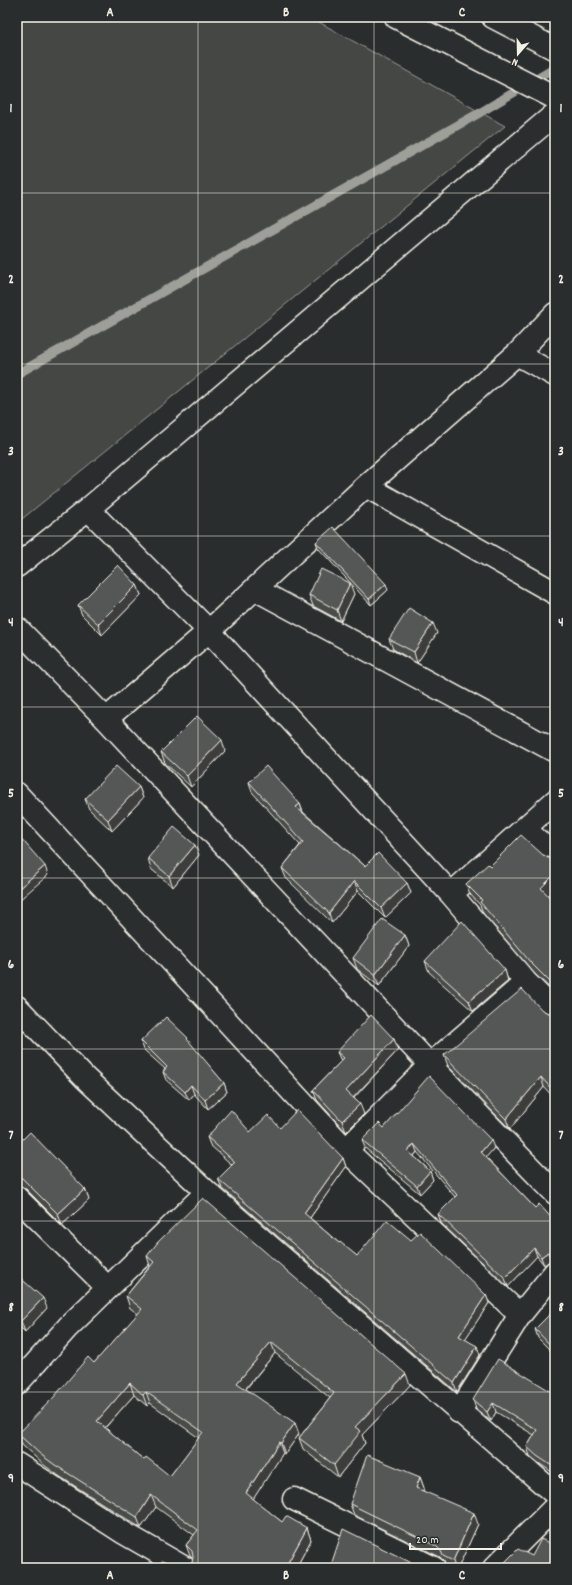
<svg xmlns="http://www.w3.org/2000/svg" width="572" height="1585" font-family="Dekko,sans-serif">
<style>
.green{fill:#444645;stroke:#9c9c96}
.lines{fill:none;stroke-linecap:round;stroke-linejoin:round}
.stream{stroke:#9f9f9a;stroke-width:9}
.minor-casing{stroke:#f4f1e8;stroke-width:25}
.tertiary-casing{stroke:#f4f1e8;stroke-width:25}
.minor{stroke:#2a2d2e;stroke-width:22}
.tertiary{stroke:#2a2d2e;stroke-width:22}
.wall{fill:#494b4a;stroke:#f4f1e8;fill-rule:evenodd}
.shaded-wall{fill:#3c3d3c;stroke:#f4f1e8}
.building{fill:#555756;stroke:#f4f1e8;fill-rule:evenodd}
.grid{fill:none;stroke:#f4f1e8;stroke-width:1;stroke-opacity:0.55}
.neatline{fill:none;stroke:#f4f1e8;stroke-width:1.5}
.grid-label{font-size:13px;text-anchor:middle;font-weight:bold;fill:#f4f1e8}
</style>
<rect width="100%" height="100%" fill="#2a2d2e"/>
<filter id="ink" filterUnits="userSpaceOnUse"><feTurbulence type="fractalNoise" baseFrequency=".025" numOctaves="2"/><feDisplacementMap in="SourceGraphic" scale="8" xChannelSelector="R" yChannelSelector="G"/><feConvolveMatrix kernelMatrix="1 2 1 2 8 2 1 2 1" color-interpolation-filters="sRGB"/></filter>
<g filter="url(#ink)">
<path class="green" d="M17 17H310L505 126 17 523Z"/>
<g class="lines">
<path class="stream" d="M17 374 481 112 555 68"/>
<g class="minor-casing">
<path id="minor" d="M517 354 555 375
M366 486 555 593
M88 509 209 631 451 894 526 982 555 1011
M17 566 88 509 555 114
M255 589 555 751
M17 628 106 719 430 1065 555 1193
M106 719 209 631 366 486 517 354 555 314
M17 794 346 1150 520 1315
M525 829 555 856
M451 894 555 801
M17 1007 85 1078 207 1192
M346 1150 430 1065 526 982
M17 1198 108 1288
M17 1384 68 1327 207 1192 555 1494
M459 1412 520 1315 555 1272
M294 1499 434 1568"/>
</g>
<g class="tertiary-casing">
<path id="tertiary" d="M396 17 555 98
M493 17 555 49
M17 1464 124 1533 185 1568
M494 1568 555 1507"/>
</g>
<use href="#minor" class="minor"/>
<use href="#tertiary" class="tertiary"/>
</g>
<path class="wall" d="M316 542 388 590 371 605 318 548Z
M137 585 141 595 102 635 82 615 78 605Z
M354 594 341 621 313 606 309 595Z
M437 633 417 663 393 649 389 639Z
M225 751 191 787 165 763 161 752Z
M249 782 300 804 303 812 365 866 407 883 411 893 385 918 358 891 332 923 286 878 282 868 300 845 252 792Z
M139 787 143 798 112 831 89 809 85 799Z
M199 855 173 887 151 869 148 858Z
M543 855 555 860V888L548 895 555 903V993L535 974 483 913 480 905 470 894 466 884 490 866Z
M405 935 409 946 379 986 357 969 353 958Z
M425 961 505 970 508 981 473 1011 429 972Z
M542 1010 548 1013H555V1099L544 1087 510 1129 448 1066 444 1055Z
M394 1039 398 1050 354 1098 364 1114 346 1132 317 1100 313 1090 341 1061 337 1052Z
M141 1041 190 1044 224 1083 227 1092 208 1109 194 1094 189 1100 166 1080 163 1072 165 1069 144 1050Z
M280 1128 343 1158 346 1167 310 1218 339 1243 357 1256 411 1240 486 1295 489 1303 465 1339 480 1355 457 1392 222 1188 218 1179 232 1165 210 1145 207 1137Z
M384 1128 494 1148 486 1157 535 1208 555 1222V1260H551L544 1265 537 1256 508 1287 441 1223 438 1214 455 1197 417 1152 414 1156 430 1171 433 1180 420 1194 365 1148 362 1140Z
M17 1145 85 1189 89 1200 62 1225 26 1189 20 1186H17Z
M147 1256 410 1385 362 1435 365 1443 338 1477 303 1449 299 1438 330 1398 275 1353 246 1389 299 1434 285 1454 283 1453 253 1499 282 1522 307 1528 311 1540 296 1568H186L192 1563 193 1559 190 1556 186 1545 194 1535 156 1507 141 1528 59 1476 44 1465 22 1445 18 1434 94 1363 138 1314 130 1308 126 1296 150 1266ZM134 1395 147 1406 150 1403 199 1438 170 1476 144 1460 105 1428Z
M17 1275 47 1308 25 1332 17 1324Z
M555 1309V1355L538 1338 535 1329Z
M555 1394V1474L540 1464 530 1456 527 1447 534 1435 496 1412 491 1421 476 1409 473 1400Z
M420 1477 424 1488 423 1491 478 1524 458 1568H448L446 1567 444 1561 440 1557 354 1515 350 1504Z"/>
<path class="shaded-wall" d="M350 583 354 594 341 621 337 610Z
M386 584 388 590 371 605 369 599Z
M137 585 141 595 102 635 98 624Z
M433 623 437 633 417 663 414 652Z
M222 740 225 751 191 787 187 776Z
M139 787 143 798 112 831 108 820Z
M300 804 303 814 296 807Z
M195 845 199 855 173 887 169 876Z
M45 866 48 875 17 902V890Z
M555 874V888L545 898 541 888Z
M354 881 358 891 332 923 329 913Z
M407 883 411 893 385 918 381 908Z
M405 935 409 946 379 986 375 975Z
M505 970 508 981 473 1011 469 1001Z
M555 1026V1040L550 1031Z
M394 1039 398 1050 350 1101 346 1091Z
M541 1077 544 1087 510 1129 506 1119Z
M224 1083 227 1092 208 1109 205 1100Z
M191 1085 194 1094 189 1100 185 1092Z
M360 1104 364 1114 346 1132 342 1121Z
M491 1140 494 1148 484 1160 481 1152Z
M414 1144 417 1152 411 1159 408 1151Z
M343 1158 346 1167 307 1222 304 1213Z
M430 1171 433 1180 420 1194 417 1186Z
M85 1189 89 1200 62 1225 58 1214Z
M534 1248 537 1256 508 1287 505 1278Z
M548 1252 551 1260 544 1265 541 1257Z
M486 1295 489 1303 462 1344 459 1336Z
M43 1298 47 1308 25 1332 21 1321Z
M271 1342 275 1353 241 1394 237 1383Z
M477 1346 480 1355 457 1392 454 1383Z
M406 1374 410 1385 362 1435 365 1443 338 1477 334 1465 355 1427Z
M130 1383 134 1395 101 1432 97 1421Z
M146 1392 150 1403 147 1406 143 1395Z
M493 1403 496 1412 491 1421 487 1412Z
M295 1423 299 1434 285 1454 281 1443Z
M279 1442 283 1453 250 1504 246 1493Z
M420 1477 424 1488 419 1499 416 1488Z
M151 1495 156 1507 141 1528 137 1517Z
M474 1513 478 1524 458 1568H455L453 1561Z
M307 1528 311 1540 296 1568H285Z"/>
<path class="building" d="M333 527 386 584 369 599 316 542Z
M118 565 137 585 98 624 78 605Z
M321 569 350 583 337 610 309 595Z
M409 608 433 623 414 652 389 639Z
M197 716 222 740 187 776 161 752Z
M116 766 139 787 108 820 85 799Z
M266 766 300 804 296 807 365 866 378 853 407 883 381 908 354 881 329 913 282 868 303 842 249 782Z
M174 827 195 845 169 876 148 858Z
M521 835 543 855 548 858H552L555 860V874L541 888 555 903V987L531 963 480 902 482 900 466 884 488 864 490 866Z
M19 836 45 866 17 890V838Z
M382 919 405 935 375 975 353 958Z
M462 921 505 970 469 1001 425 961Z
M522 989 542 1010 548 1013H555V1026L550 1031 555 1036V1093L541 1077 506 1119 444 1055Z
M371 1015 394 1039 346 1091 360 1104 342 1121 313 1090 344 1058 337 1052Z
M166 1017 188 1038 187 1039 224 1083 205 1100 191 1085 185 1092 163 1072 167 1067 141 1041Z
M429 1076 491 1140 481 1152 535 1208 539 1204 555 1222V1252H548L541 1257 534 1248 505 1278 438 1214 457 1195 414 1144 408 1151 430 1171 417 1186 362 1140 379 1123 384 1128Z
M231 1110 250 1132 268 1115 280 1128 297 1110 343 1158 304 1213 339 1243 340 1242 357 1256 387 1220 411 1240 420 1232 486 1295 459 1336 477 1346 454 1383 218 1179 235 1162 207 1137Z
M30 1132 85 1189 58 1214 22 1178 17 1176V1145Z
M203 1198 406 1374 355 1427 361 1431 334 1465 299 1438 334 1393 271 1342 237 1383 295 1423 281 1443 279 1442 246 1493 282 1522 286 1516 307 1528 285 1568H186L192 1563 193 1557 192 1551 186 1545 198 1530 151 1495 137 1517 55 1465 40 1454 18 1434 54 1397 88 1357 94 1363 142 1309 126 1296 154 1262 147 1256 158 1242ZM130 1383 143 1395 146 1392 203 1432 170 1476 146 1457 144 1460 97 1421Z
M17 1275 43 1298 21 1321 17 1317Z
M555 1309V1350L535 1329Z
M498 1359 555 1394V1468L537 1456 527 1447 537 1430 493 1403 487 1412 473 1400Z
M367 1455 420 1477 416 1488 474 1513 453 1561 443 1556 441 1551 436 1546 350 1504Z
M343 1529 422 1568H330Z
M541 1539 555 1546V1568H499L518 1549 532 1556Z
M162 1561 178 1568H158Z"/>
</g>
<path class="grid" d="M198 17V1568M374 17V1568M17 193H555M17 364H555M17 536H555M17 707H555M17 878H555M17 1049H555M17 1221H555M17 1392H555"/>
<rect width="572" height="1585" fill="none" stroke="#2a2d2e" stroke-width="44"/>
<g transform="translate(518 54) rotate(200)" stroke="#2a2d2e" stroke-width="3" paint-order="stroke">
<path d="M0-3L7 15L0 10L-7 15Z" fill="#f4f1e8"/>
<text y="-6" font-size="11" font-weight="bold" text-anchor="middle" fill="#f4f1e8">N</text>
</g>
<path d="M410 1543v6h91v-6" fill="none" stroke="#f4f1e8" stroke-width="2"/>
<text x="416" y="1543" font-size="12" fill="#f4f1e8" stroke="#2a2d2e" stroke-width="3" paint-order="stroke">20 m</text>
<rect x="22" y="22" width="528" height="1541" class="neatline"/>
<g class="grid-label">
<text x="110" y="16">A</text>
<text x="286" y="16">B</text>
<text x="462" y="16">C</text>
<text x="11" y="112">1</text>
<text x="561" y="112">1</text>
<text x="11" y="283">2</text>
<text x="561" y="283">2</text>
<text x="11" y="455">3</text>
<text x="561" y="455">3</text>
<text x="11" y="626">4</text>
<text x="561" y="626">4</text>
<text x="11" y="797">5</text>
<text x="561" y="797">5</text>
<text x="11" y="968">6</text>
<text x="561" y="968">6</text>
<text x="11" y="1139">7</text>
<text x="561" y="1139">7</text>
<text x="11" y="1311">8</text>
<text x="561" y="1311">8</text>
<text x="11" y="1482">9</text>
<text x="561" y="1482">9</text>
<text x="110" y="1579">A</text>
<text x="286" y="1579">B</text>
<text x="462" y="1579">C</text>
</g>
</svg>
